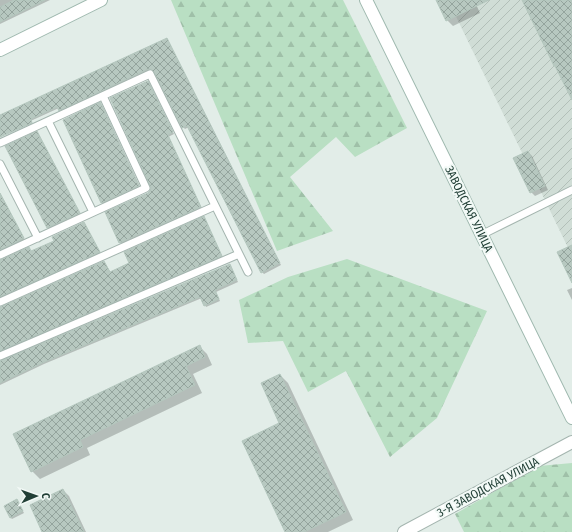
<svg xmlns="http://www.w3.org/2000/svg" width="572" height="532" font-family="'Fira Sans Condensed',sans-serif">
<style>
.industrial{fill:url(#industrial-furrows)}
.forest{fill:url(#forest-firs)}
.shadow{fill:#0003}
.building{fill:url(#building-cross-hatch);stroke:#b4c7be}
.lines{fill:none;stroke-linecap:round;stroke-linejoin:round}
.lane-casing{stroke:#a4b5af;stroke-width:9}
.street-casing{stroke:#a4b5af;stroke-width:14}
.secondary-casing{stroke:#9fb9af;stroke-width:14}
.lane{stroke:#fff;stroke-width:7}
.street{stroke:#fff;stroke-width:12}
.secondary{stroke:#fff;stroke-width:12}
.labels{text-anchor:middle;dominant-baseline:central;stroke-width:4;stroke-linejoin:round;paint-order:stroke}
.street-label{font-size:12px;fill:#213f36;stroke:#f2f9f6}
</style>
<defs>
<pattern id="industrial-furrows" width="10" height="10" patternUnits="userSpaceOnUse"><rect width="10" height="10" fill="#d0ddd6"/><path d="M-1 1l2-2M0 10L10 0M9 11l2-2" fill="none" stroke="#b2bfb8"/></pattern>
<pattern id="forest-firs" width="22" height="20" patternUnits="userSpaceOnUse"><rect width="22" height="20" fill="#b9dfc3"/><path d="M5 1l3.5 6h-7zM16 11l3.5 6h-7z" fill="#9fc0a8"/></pattern>
<pattern id="building-cross-hatch" width="8" height="8" patternUnits="userSpaceOnUse"><rect width="8" height="8" fill="#b7c8c0"/><path d="M0 0l8 8M0 8l8-8" fill="none" stroke="#94a49d"/></pattern>
</defs>
<rect width="100%" height="100%" fill="#e2ede8"/>
<path class="industrial" d="M448 0H572V256Z"/>
<path class="forest" d="M171 0H343L407 128 355 157 336 137 290 177 333 231 277 251Z
M347 259 487 311 437 418 390 457 346 371 308 392 283 341 248 343 239 300 288 277Z
M572 463V532H464L455 514 539 466Z"/>
<path class="shadow" d="M0 0H50L0 24Z
M437 0H474L480 13 453 26 447 20Z
M168 41 281 265 264 274 262 272 189 127 185 129 183 127 153 70 150 71 61 112 59 108 0 135V116Z
M149 83 174 134 168 137 202 209 122 244 120 243 107 213 149 193 151 191Z
M100 104 102 105 140 187 104 204 102 203Z
M41 140 80 215 50 229 48 227Z
M528 152 532 156 548 190 535 196 531 192Z
M0 193 25 240 0 252Z
M205 219 223 258 0 353V308L104 262 111 273 130 264Z
M84 223 101 254 0 299V260L31 252 56 241Z
M230 265 231 267 238 282 216 292 220 301 206 307 202 298 44 364 0 385V362Z
M572 288V300L567 290Z
M199 346 207 354 212 365 193 374 202 393 87 448 90 455 40 479 32 471Z
M280 375 288 383 353 520 328 532H286L281 423Z
M63 490 69 496 86 532H43Z
M17 500 24 513 12 519 11 518Z"/>
<path class="building" d="M14 0H45L0 22V7Z
M436 0H489L446 21Z
M522 0H572V100L555 66H554Z
M167 38 280 263 261 273 187 126 182 128 154 72 152 70 148 69 59 111 57 107 31 119 32 123 0 137V115Z
M148 81 173 132 168 135 201 207 119 243 105 212 148 193 150 191 151 188 110 98Z
M100 102 139 186 101 203 63 120Z
M37 131 80 213 47 228 5 146Z
M528 151 545 186 530 193 513 158Z
M0 193 24 238 0 250Z
M204 216 222 256 0 351V307L104 261 110 272 129 263 124 252Z
M84 222 100 252 0 297V260L29 247 31 251 54 241 52 237Z
M572 245V283L557 252Z
M230 264 237 280 215 290 219 299 204 306 200 297 42 363 0 383V361Z
M200 345 205 357 186 366 195 385 80 440 83 447 31 472 13 434Z
M280 374 346 512 304 532H285L242 441 279 423 261 383Z
M63 489 84 532H42L30 505Z
M17 499 23 511 10 518 4 506Z"/>
<g class="lines">
<g class="lane-casing">
<path id="lane" d="M48 121 93 212
M0 143 150 74 248 272
M0 164 38 238
M481 235 572 190
M0 255 146 188 103 96
M0 302 215 206
M0 356 239 254"/>
</g>
<g class="street-casing">
<path id="street" d="M404 532 572 442"/>
</g>
<g class="secondary-casing">
<path id="secondary" d="M366 0 572 418
M0 50 101 0"/>
</g>
<use href="#lane" class="lane"/>
<use href="#street" class="street"/>
<use href="#secondary" class="secondary"/>
</g>
<g class="labels">
<g class="street-label">
<text transform="translate(469 209) rotate(64)">ЗАВОДСКАЯ УЛИЦА</text>
<text transform="translate(488 487) rotate(-28)">3-Я ЗАВОДСКАЯ УЛИЦА</text>
</g>
</g>
<g transform="translate(36 496) rotate(88)" stroke="#f2f9f6" stroke-width="3" paint-order="stroke">
<path d="M0-3L7 15L0 10L-7 15Z" fill="#213f36"/>
<text y="-6" font-size="11" font-weight="bold" text-anchor="middle" fill="#213f36">С</text>
</g>
</svg>
